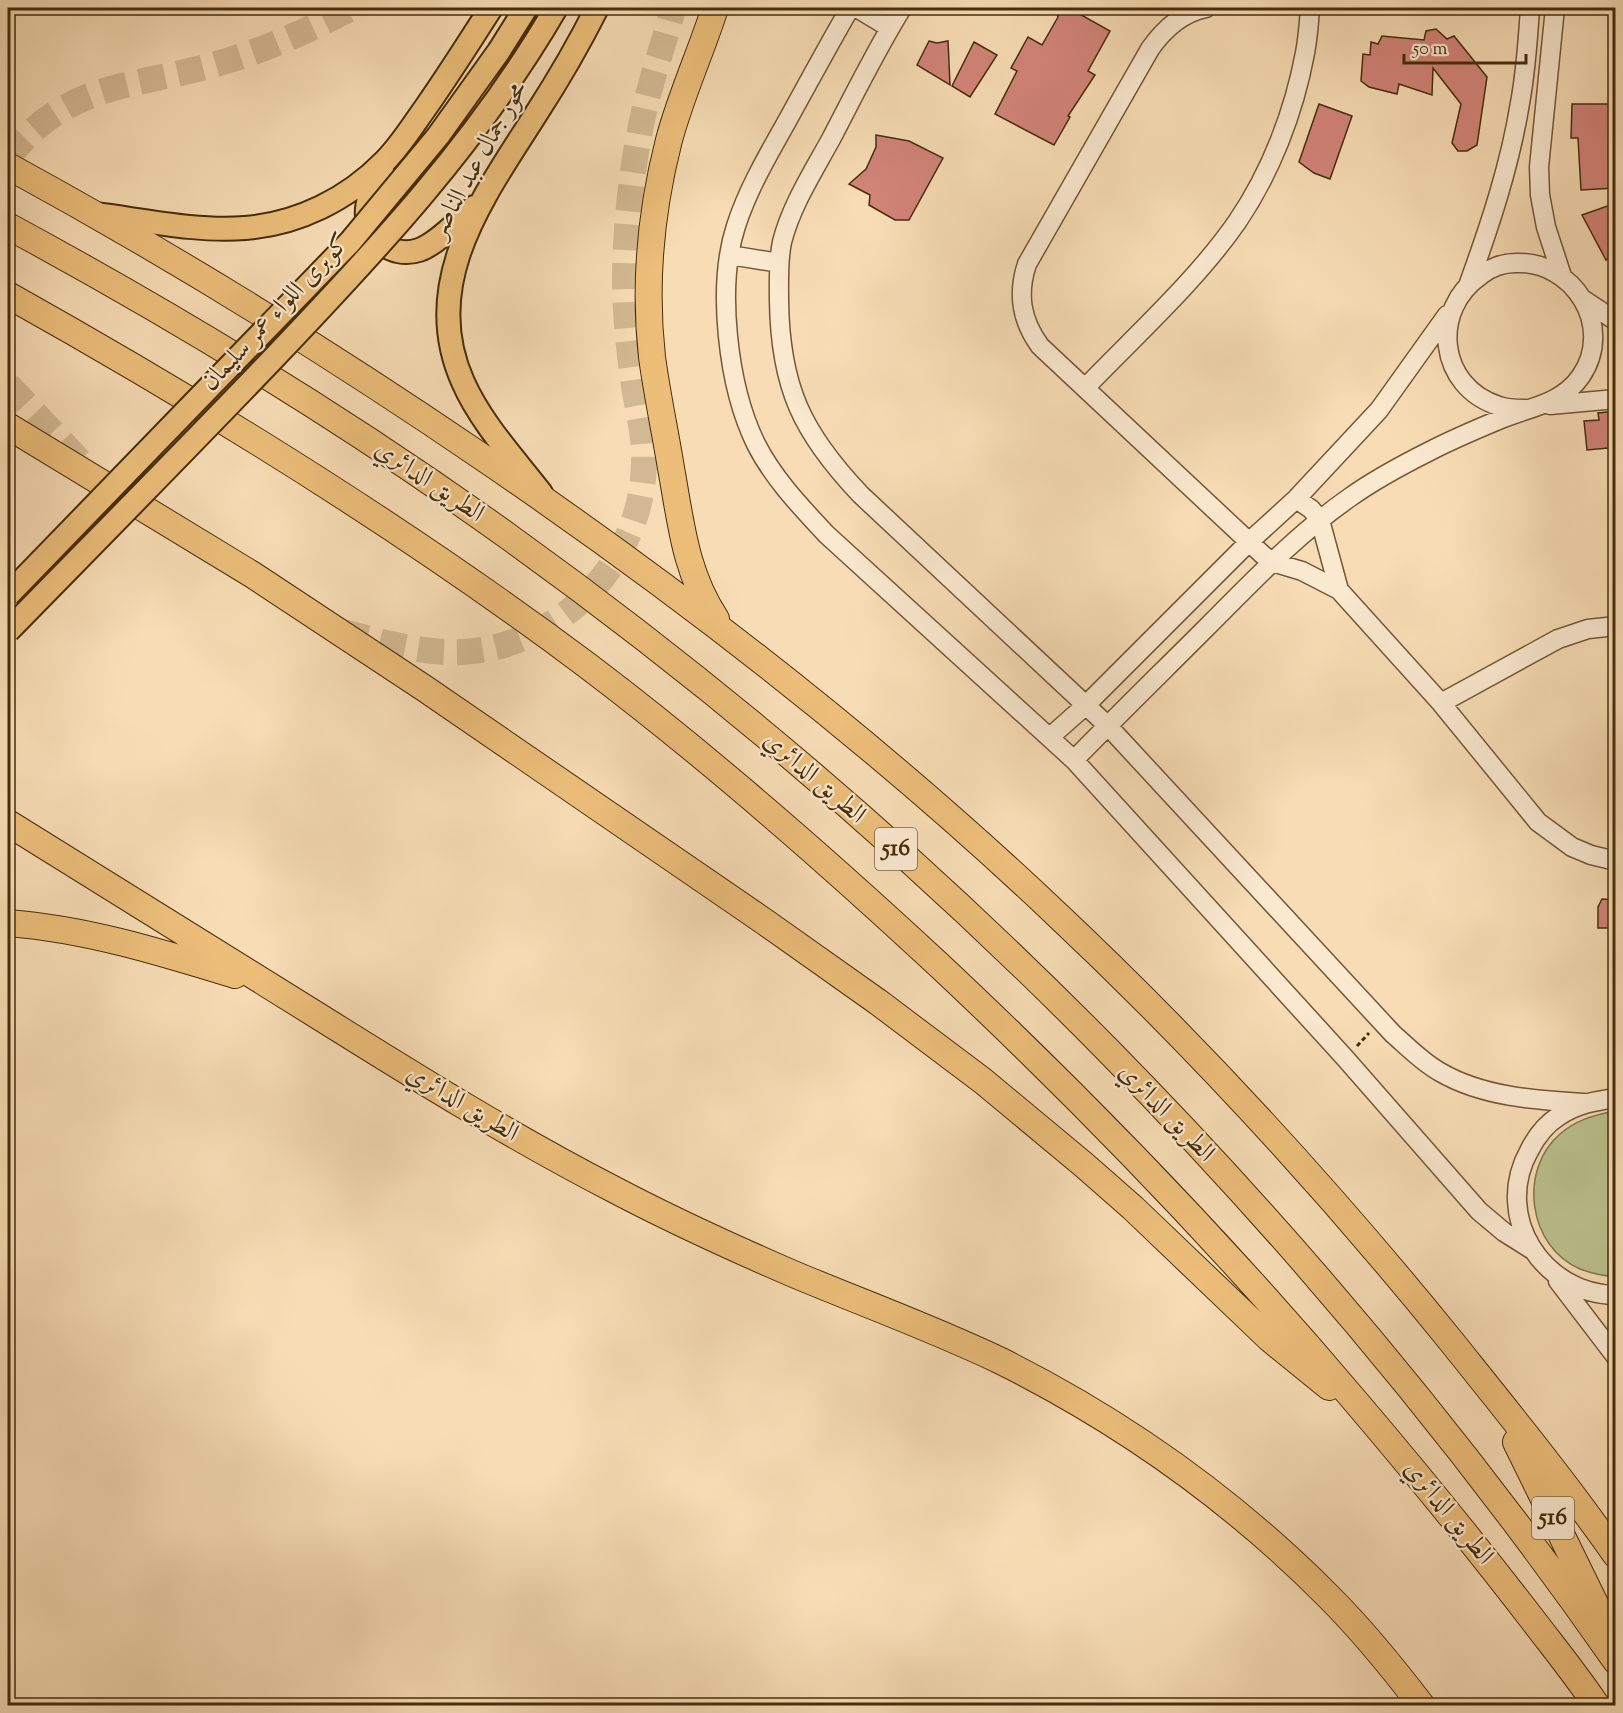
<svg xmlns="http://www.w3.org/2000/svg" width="1623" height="1713" font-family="'Sorts Mill Goudy',Amiri,serif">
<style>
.green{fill:#bbc08e;stroke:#80764c;stroke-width:1.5}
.building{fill:#d28479;stroke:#452d0a;stroke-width:1.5}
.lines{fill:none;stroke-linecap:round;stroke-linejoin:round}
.highway-tunnel{stroke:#d3b993;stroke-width:26;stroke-dasharray:26 13;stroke-linecap:butt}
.minor-casing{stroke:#725935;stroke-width:21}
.major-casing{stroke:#452d0a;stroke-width:26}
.highway-casing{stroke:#452d0a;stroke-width:28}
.path{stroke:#452d0a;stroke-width:3;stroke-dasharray:4.5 3;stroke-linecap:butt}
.minor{stroke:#fae8cf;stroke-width:18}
.major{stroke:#ecbe7a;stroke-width:22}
.highway{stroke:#ecbe7a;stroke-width:26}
.major-bridge-casing{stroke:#452d0a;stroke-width:26;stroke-linecap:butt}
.major-bridge{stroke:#ecbe7a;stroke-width:22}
.labels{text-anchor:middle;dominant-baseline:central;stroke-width:4.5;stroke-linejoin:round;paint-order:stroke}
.shield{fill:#fae8cf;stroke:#7b6545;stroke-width:1.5}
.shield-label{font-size:24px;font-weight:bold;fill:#452d0a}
.street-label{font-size:26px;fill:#452d0a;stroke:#fae8cf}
</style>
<rect width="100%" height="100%" fill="#f7dcb5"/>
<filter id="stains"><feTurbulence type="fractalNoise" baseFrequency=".00333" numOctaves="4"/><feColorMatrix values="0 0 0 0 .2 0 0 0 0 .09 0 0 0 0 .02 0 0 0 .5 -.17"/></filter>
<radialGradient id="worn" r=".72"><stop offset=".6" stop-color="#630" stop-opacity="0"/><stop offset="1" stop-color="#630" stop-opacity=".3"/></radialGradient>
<path class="green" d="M1610 1112H1616V1276C1603 1277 1591 1273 1580 1269 1528 1247 1518 1170 1560 1134 1575 1121 1591 1116 1610 1112Z"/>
<path class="building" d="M1060 8H1069L1110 31 1088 71 1095 75 1068 116 1070 117 1054 145 995 114 1017 71 1011 68 1028 37 1042 45 1058 17 1057 13Z
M1436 29 1447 39 1454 36 1487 77 1477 145 1467 151H1458L1452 143 1461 104 1433 68 1432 95 1399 84 1397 94 1369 87 1361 81 1363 54 1370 55 1371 42 1378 44 1382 36 1424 40 1426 31Z
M929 41 937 43 948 41 950 85 917 65Z
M974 42 997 55 970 97 952 86Z
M1319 104 1352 116 1330 179 1314 173 1299 162Z
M1572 104H1616V188L1581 190 1578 138H1571Z
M876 135 909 141 943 158 909 220H895L869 205 870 195 849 184 866 169 876 147Z
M1616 203V252L1606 260 1582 215Z
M1616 411V453L1608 448 1587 450 1584 421 1599 420 1598 413Z
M1602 899 1616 900V928H1598V907Z"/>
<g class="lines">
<path class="highway-tunnel" d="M8 158C66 82 133 88 216 64 263 51 308 31 351 8
M8 385 88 470
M342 632C381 641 421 654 462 652 561 647 643 561 644 462 645 436 638 412 634 386 629 351 625 314 625 278 626 219 632 161 646 103 654 71 665 40 673 8"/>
<g class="minor-casing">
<path id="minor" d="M850 8C828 46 807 85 786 123 767 157 748 189 736 226 716 287 728 387 756 444 773 478 801 507 826 534L1074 760 1345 1058 1479 1211 1504 1232 1531 1249
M857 8 890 28
M902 8C876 50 854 95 831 139 813 172 791 206 782 242 778 261 779 281 779 300 780 387 802 433 861 495L1108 726 1393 1034C1408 1047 1422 1062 1440 1072 1483 1097 1535 1100 1584 1103
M1206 8C1181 13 1164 29 1150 49L1027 264C1017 294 1021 320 1040 346L1263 555 1272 562 1302 571 1339 590 1441 703 1538 822 1572 847 1591 855 1616 861
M1555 8 1539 167 1540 195 1546 227 1562 276
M730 255 779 263
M1469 283C1490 225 1510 165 1520 103 1526 71 1528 39 1530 8
M1584 300 1616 321
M1086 387C1136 335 1196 281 1237 222 1271 172 1294 112 1305 53 1308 38 1309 23 1310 8
M1550 405 1616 399
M1296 499 1311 509 1320 520 1339 590
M1441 703 1558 639 1588 629 1616 626
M1050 737 1086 705 1250 541 1296 499 1379 410 1447 315
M1074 760C1117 716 1162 672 1206 628 1252 582 1296 535 1349 498 1374 480 1402 465 1430 451 1453 439 1477 429 1501 419 1530 407 1562 404 1581 376 1615 326 1573 260 1515 263 1503 263 1490 268 1481 275 1430 310 1438 387 1499 406 1507 409 1516 409 1525 409
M1616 1098C1595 1101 1577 1104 1559 1116 1546 1124 1536 1137 1529 1151 1493 1216 1542 1294 1616 1295
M1558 1281 1616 1357"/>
</g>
<g class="major-casing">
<path id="major" d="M382 169C376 182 368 195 367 209 364 237 392 259 419 250 437 244 459 220 474 207
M95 214C143 220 197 232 245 228 298 224 348 199 385 161 401 145 413 125 426 107 449 74 470 41 491 8
M541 493C514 458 481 423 463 382 418 282 485 195 536 114 558 80 579 44 597 8"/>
</g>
<g class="highway-casing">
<path id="highway" d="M715 8C701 52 681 95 669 140 651 210 644 285 652 357 657 394 665 431 671 468 681 523 685 572 716 619
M8 166C171 255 330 353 485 459 683 594 874 742 1049 907 1193 1042 1327 1188 1451 1341 1507 1411 1564 1481 1616 1555
M8 226C180 319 349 422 509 537 937 844 1314 1229 1616 1661
M8 295C208 407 404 528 588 666 711 759 827 861 940 966 1087 1104 1226 1248 1356 1402 1419 1476 1480 1551 1539 1628 1559 1654 1579 1679 1597 1706
M8 426 253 575 424 688 765 922 878 1002 983 1081 1084 1165 1133 1208 1270 1339 1329 1387
M8 823C113 888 218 954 323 1019 419 1079 514 1138 615 1190 672 1220 731 1247 791 1273 860 1302 932 1328 1001 1361 1121 1421 1234 1501 1329 1597 1362 1630 1393 1668 1422 1706
M8 923C86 929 160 952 235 975
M1516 1442 1605 1624"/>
</g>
<path class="path" d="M1357 1046 1369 1033"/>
<use href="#minor" class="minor"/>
<use href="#major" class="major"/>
<use href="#highway" class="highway"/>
<g class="major-bridge-casing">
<path id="major-bridge" d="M8 595 350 242 438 136 499 51 526 8
M8 631C95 542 183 453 270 362 375 252 479 141 556 8"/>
</g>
<use href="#major-bridge" class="major-bridge"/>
</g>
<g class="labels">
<g class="shield">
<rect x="875" y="828" width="42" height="42" rx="4.5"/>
<rect x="1532" y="1497" width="42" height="42" rx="4.5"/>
</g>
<g class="shield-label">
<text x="896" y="849">516</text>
<text x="1553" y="1518">516</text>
</g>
<g class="street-label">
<text transform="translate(479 160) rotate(-61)">محور جمال عبد الناصر</text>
<text transform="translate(276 313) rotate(-47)">كوبرى اللواء عمر سليمان</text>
<text transform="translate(429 482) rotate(34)">الطريق الدائري</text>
<text transform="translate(814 778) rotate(41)">الطريق الدائري</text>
<text transform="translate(462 1104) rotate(31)">الطريق الدائري</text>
<text transform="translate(1166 1113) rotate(46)">الطريق الدائري</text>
<text transform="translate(1448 1513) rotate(51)">الطريق الدائري</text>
</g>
</g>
<rect width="1623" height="1713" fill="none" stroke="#f7dcb5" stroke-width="30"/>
<rect x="9" y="9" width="1605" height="1695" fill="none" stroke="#452d0a" stroke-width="3"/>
<rect x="15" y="15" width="1593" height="1683" fill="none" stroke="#452d0a" stroke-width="1.5"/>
<path d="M1404 54v9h122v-9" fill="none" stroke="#452d0a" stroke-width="3"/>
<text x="1413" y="54" font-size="18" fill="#452d0a" stroke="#fae8cf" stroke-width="4.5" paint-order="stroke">50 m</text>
<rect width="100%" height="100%" filter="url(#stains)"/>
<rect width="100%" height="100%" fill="url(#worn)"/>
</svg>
